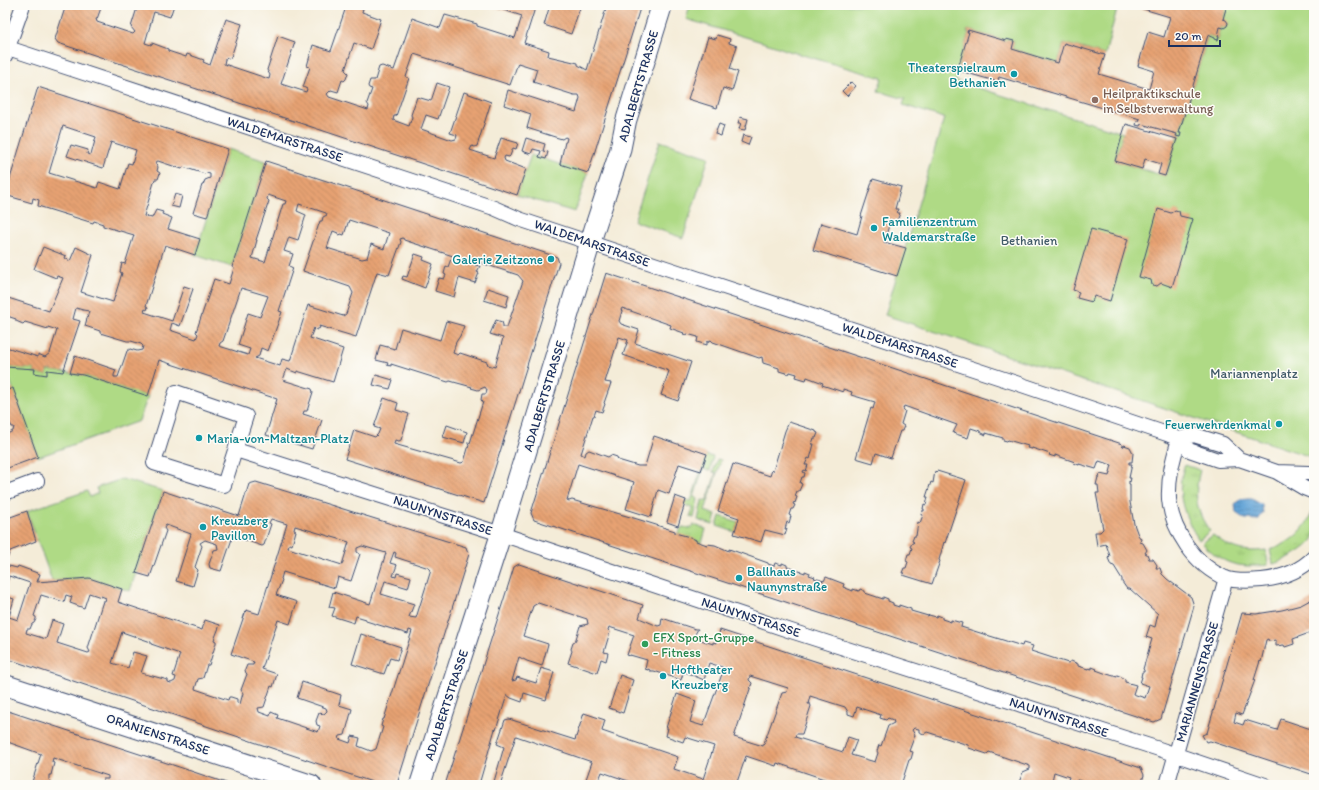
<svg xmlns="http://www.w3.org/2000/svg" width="1319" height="790" font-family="Itim,sans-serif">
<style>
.grass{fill:url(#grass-tufts);stroke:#658472}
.park{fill:#afda85;stroke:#658472}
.water{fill:url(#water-rules);stroke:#3f6a9a}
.building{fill:url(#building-back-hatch);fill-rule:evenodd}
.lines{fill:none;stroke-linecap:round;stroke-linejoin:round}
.street-casing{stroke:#3c4b70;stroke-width:16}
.secondary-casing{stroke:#3c4b70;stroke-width:22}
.street{stroke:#fff;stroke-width:14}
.secondary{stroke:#fff;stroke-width:20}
.culture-dot{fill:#0f9aa8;stroke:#fdfcf7;stroke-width:1.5}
.education-dot{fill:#8d6e63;stroke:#fdfcf7;stroke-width:1.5}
.leisure-dot{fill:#2e9e5b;stroke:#fdfcf7;stroke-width:1.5}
.labels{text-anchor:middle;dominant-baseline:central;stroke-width:3;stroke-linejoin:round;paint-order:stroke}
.culture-label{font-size:13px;fill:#0d838f;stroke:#fdfcf7;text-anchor:start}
.street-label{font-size:13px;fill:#1b2f5e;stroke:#fdfcf7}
.education-label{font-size:13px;fill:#785e54;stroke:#fdfcf7;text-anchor:start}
.park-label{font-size:13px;fill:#405a68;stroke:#fdfcf7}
.leisure-label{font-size:13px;fill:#27864d;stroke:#fdfcf7;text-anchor:start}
</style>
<defs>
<pattern id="grass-tufts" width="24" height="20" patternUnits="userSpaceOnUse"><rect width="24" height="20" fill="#afda85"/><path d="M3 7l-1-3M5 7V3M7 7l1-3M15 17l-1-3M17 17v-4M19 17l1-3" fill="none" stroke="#96bb75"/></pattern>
<pattern id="water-rules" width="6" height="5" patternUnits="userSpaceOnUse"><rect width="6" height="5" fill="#63a4d7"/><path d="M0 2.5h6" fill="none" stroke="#5186b2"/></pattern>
<pattern id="building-back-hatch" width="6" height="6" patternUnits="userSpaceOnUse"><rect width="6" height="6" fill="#e7a272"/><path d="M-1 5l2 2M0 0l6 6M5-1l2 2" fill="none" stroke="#ba8461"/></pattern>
</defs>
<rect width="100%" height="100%" fill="#fdfcf7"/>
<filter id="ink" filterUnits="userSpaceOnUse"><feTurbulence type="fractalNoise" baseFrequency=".025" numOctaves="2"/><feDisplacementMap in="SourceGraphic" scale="8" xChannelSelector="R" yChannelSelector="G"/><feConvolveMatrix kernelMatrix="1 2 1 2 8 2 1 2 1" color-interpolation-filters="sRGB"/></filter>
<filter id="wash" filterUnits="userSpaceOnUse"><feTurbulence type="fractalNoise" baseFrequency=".012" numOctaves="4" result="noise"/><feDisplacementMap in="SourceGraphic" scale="16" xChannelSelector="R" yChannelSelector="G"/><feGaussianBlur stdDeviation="0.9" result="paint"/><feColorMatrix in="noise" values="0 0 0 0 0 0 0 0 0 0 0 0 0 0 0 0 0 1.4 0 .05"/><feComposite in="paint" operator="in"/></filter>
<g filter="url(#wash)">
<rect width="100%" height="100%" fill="#f4ecd8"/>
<path class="grass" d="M706 455 713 457 710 471 703 469 694 497 698 499 694 518 690 517 693 508 684 505 686 500 691 501Z
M717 459 721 460 705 511 716 515 713 525 698 520 702 500 707 501 716 473 713 472Z
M1185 465 1200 470C1194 494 1195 511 1210 531L1199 540C1184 518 1174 490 1185 465Z
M1314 508C1314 514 1316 532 1314 537 1310 548 1284 561 1273 564L1270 550C1291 543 1306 530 1314 508Z
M720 516 738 522 735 532 717 526Z
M694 525 706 529 702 543 678 534 682 527 690 528Z
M1213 535C1231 549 1243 553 1266 550L1268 565C1237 568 1224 565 1202 543Z"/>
<path class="park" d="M690 5H1118L1105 55 1064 43 1058 63 1012 49 1014 41 1007 39 1006 41 968 30 967 32H969L958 68H956L955 71 959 72 956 81 1123 133 1115 161 1165 176 1177 139 1178 137H1180L1181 133H1179L1208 35 1215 38V39L1218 40 1219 36H1218L1220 27 1224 28 1227 26 1228 23 1226 20 1223 19 1227 5H1314V458L885 315 944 118 903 105 905 99 878 91 882 78 789 51 772 45 686 19Z
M660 141 709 157 683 238 634 221Z
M228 149 266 161 232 267 195 255Z
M531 155 588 173 575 212 517 195Z
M5 367 35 369 34 373 47 375V370L83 375 148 396 139 421 38 457Z
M122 479 163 491 130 591 89 578 52 581 27 511 87 491 90 497 98 493 96 488Z"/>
<path class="water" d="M1240 499H1252L1262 505 1263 513 1258 520 1245 519 1236 513 1235 504Z"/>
<g id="blocks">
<path class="building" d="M66 5H102L97 19H96L97 22 133 34 135 32 131 27 137 8 129 5H174L170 17 154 12 145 43 151 45 152 43 168 49V51L186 57 187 54 204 60 203 62 210 65 226 19 242 24 231 57 225 59 224 64 269 79 270 75 267 70 278 36 295 42 281 84 306 92 307 89 303 87 310 67 307 66 313 45 331 51 346 7 341 5H364L362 12 381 19 371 49 354 43 345 70 348 73 346 79 344 81 342 80 338 92 331 90 327 94 329 97 368 110 369 106 367 103 372 89 369 88 368 86 370 80H375L379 67 382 66 394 70 412 18 440 28 445 15 477 24V26L515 38 522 16 488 5H536L524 43 549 51 548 56 578 63V65L587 70 607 5H641L588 173 560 164 565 142H566L567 138 565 137 562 139 555 137 527 128 531 114 504 105 508 90 576 112 580 98 579 95H574L533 82 537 69 518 63 510 85 414 54 406 77 409 78 396 116H394L393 120 409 126 412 117 411 115 417 97 431 101 437 83 449 87 438 119 426 115 421 129 452 140 456 139 457 135 450 133 464 92 491 102 477 146 475 147 472 146 470 150 494 158 501 138 518 143 516 149 513 148 510 156 509 157 505 156 504 158 505 161 526 169 517 195 58 43 55 39Z
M550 5H581L571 34 544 25Z
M1130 5H1227L1223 19 1226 20 1228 23 1227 26 1224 28 1220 27 1218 36H1219L1218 40 1215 39V38L1208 35 1179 133H1181L1180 137 1176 136 1177 134 1141 124 1140 126 1136 125 1137 121H1139L1140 119 1123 114 999 77 998 79 1000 80 998 84 994 83 995 81 960 71 959 72 955 71 956 68H958L969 32H967L968 30 1006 41V39L1014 41 1012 49 1058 63 1064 43 1105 55 1099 74 1149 89 1154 71 1138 66 1148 32 1164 37 1170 17Z
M717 35 730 39 729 43 737 46 730 69 738 72 732 91 723 88 717 108 688 99 708 37 716 39Z
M851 82 856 86 847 96 842 91Z
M38 87 228 149 207 217 193 213 202 185H203L205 180 210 178V174L206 173 205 174 183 167 182 169 158 161 155 162 158 167 157 171 160 173 158 179H155L144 216 152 218 156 210 163 212 162 214 172 218 168 229 200 239 195 255 165 245 146 306 148 307 147 310 145 309 144 312 172 321 184 286 193 289 180 326 172 323 170 330 196 339 198 334 196 332 214 279 229 284 234 268 232 267 266 161 557 257 559 263 484 503 345 459 354 430 375 437 378 434 380 429 374 427 384 398 398 403 396 410 409 414 401 440 399 441 395 440 394 444 461 463 464 462 469 445 468 444V442L470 443 483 402 481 400 482 394H486L487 390 485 387 478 390 471 388 472 387 450 381 448 382 391 364V366L387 365 388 363 376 360 380 345 395 349 401 328 440 340 446 321 464 326 460 336 456 342 453 353 458 355 460 353 487 362 488 365 495 367 503 338 490 334 496 320 502 322 503 325V327H507L523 281 518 275 481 263 477 260 475 265 480 266 477 272 479 273 475 283 459 278 454 297 435 291 439 278 444 279 446 275 444 274 446 266 448 267 451 259H452L453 256 404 240 403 238 400 239 401 242 389 275 377 272 356 337 319 326 320 328 316 330 314 328 310 338 343 349 333 382 297 371V373L287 369 283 380 312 389 313 392 307 411H304L303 414 322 420 312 449 266 435 277 399 159 360 148 396 83 375 70 373 75 356 116 370 114 375V377H118L127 351 130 349 137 351 142 350 143 346 141 344 131 341H127L100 333V331L85 326 89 311 83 310 76 308 73 319 80 321 63 372 47 370V375L34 373 35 369 5 367V350L6 349 9 348 38 357V354L45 357 50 353 57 330 48 327V329L25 322 23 324 16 321V319L7 316 5 312V297L49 311 63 278 57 276 56 278 34 269 43 247 66 256 65 258 70 261 76 247 93 255 81 292 113 302 122 273 120 272 122 263 125 264 134 235 103 226V224L94 221 93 223 38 206 39 200 33 198 32 203 5 195ZM63 126 96 137 91 155 87 154 88 150 71 145 67 156 103 168 111 142 136 150 132 164 128 163 120 189 99 182 97 188 49 173ZM268 195 286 201 285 204H283L265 262 252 258 257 240H256L269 201 267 199ZM299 204 326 213 327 215 323 217 322 221H320L303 271 350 287 353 293 346 314 343 316 308 305 290 361 282 359 280 366 255 358 259 356 261 348 268 351 282 312 279 311 293 268 289 266 293 254 284 251 289 237 298 240 306 215 297 211ZM349 220 389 233 384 249 371 244 367 258 362 259 327 248 333 231 338 233V234L340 235 341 234 344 235ZM241 288 268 296 260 317 248 313 238 345 250 349 248 355 219 346 220 343 223 341Z
M740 117 748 119 745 130 739 129 741 123H738Z
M719 124 724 126 721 136 715 134Z
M1126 124 1177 139 1165 176 1158 174 1161 164 1145 159 1142 169 1115 161 1123 133Z
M743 135 751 137 748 145 741 142Z
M526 138 545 144 543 151 548 152 546 159 539 157 541 151 533 149 531 154 522 151Z
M873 179 901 187 895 209H898L897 213H900L897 221 894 220 893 223 890 222 884 242 906 248 897 276 813 250 821 223 857 234 862 216H861Z
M175 194 182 196 179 208 171 206Z
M1158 209 1171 213 1175 210 1179 211 1180 216 1193 219 1172 287 1161 283 1157 286 1152 285 1151 280 1139 277Z
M1091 229 1128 239 1110 301 1094 296 1092 302 1077 298 1079 292 1073 290Z
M415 254 424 257 423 260 433 264 425 288 402 279 403 276 407 277Z
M606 273 1122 444V446L1123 447 1124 445 1130 447 1133 453 1132 462H1129V464H1132L1129 478H1131L1130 482 1129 481V484H1130V502L1134 524 1138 535 1141 539 1140 542 1143 543 1147 550 1145 553 1147 554 1149 559H1153L1157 565 1156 568H1160L1162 574 1167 579 1191 597 1194 606 1161 719 1154 722 534 520 531 513ZM622 308 671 325 670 328 684 333 683 334 687 335V334L698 337 697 342 707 345V342L711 340 713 342 759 358 762 357 763 363 779 368V371L789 374 790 372 797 374 796 377 806 380 807 377 823 383 822 385 843 392V389L852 392 851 395 875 402 873 409 871 408 856 458 873 463 876 453 891 458 900 431H902L904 426 901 424 905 411 903 409 904 406 957 425 953 433 968 438 971 428 980 431V432L986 435V433L1003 438V440L1007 441 1008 440 1028 446 1027 448 1032 449V448L1050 454 1049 455 1055 457V455L1075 462 1074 463 1079 465V464L1096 469 1099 461 1112 465 1109 476 1100 474 1099 477H1098L1096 485H1098L1099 493H1096L1103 529 1100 532H1095L1097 546 1106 544 1110 556 1108 558 1111 565 1114 566 1122 579V582L1127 589H1130L1158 614 1155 627 1150 625 1146 637 1152 639 1143 669 1144 670V672H1142L1141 677H1142L1140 683 1149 686 1145 698 1133 694 1136 685 1125 682V679L1122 678V677L1117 675V677L1107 674 1096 670 1097 669 1092 667V669L1088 668V669L1078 666V664L1071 661 1068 663 1031 651 1033 646 1023 643 1022 646 961 627 962 623 951 620V622L942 619V617L937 615 936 617 929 615 928 616 911 611V609L899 605V607L893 605V603L888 601V599L883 597V599L865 593V591L860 589 859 591 853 589V591L843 587 844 584 826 577 824 581 814 578 815 577 809 575 810 573 805 571V573L787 567V565L782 563V565L775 563 774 566 768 564V563L729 549V551L715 545 707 544V545L696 541V540L690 537 675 533V531L637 519 572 500 569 501 567 500 578 464 634 482 626 509 651 517 658 490 669 494 679 464 701 471 707 454 654 436 645 466H638L618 460 617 457 611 455 608 457 589 450 586 452 585 456 581 454 593 416H594L596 410 602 412 605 404 604 403 611 383 605 382 619 337 628 340 623 355 669 371 661 395 678 401 691 362 635 343 639 330 621 324 619 321 622 311 621 310Z
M488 288 509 295 506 307 484 300Z
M376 375 393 380 390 389 373 385Z
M13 388 38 457 5 469V433L7 434 13 431 14 427H12L10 423 7 422 5 417 7 416 5 409V391Z
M789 422 816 431V432L818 433 816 438H814L812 444H814L810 459 808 458 805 465H808L806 471 804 470 803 472 805 473 804 477H802L800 483 802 484 799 491H797L795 496 797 497 795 503 794 502 793 504 795 505 793 509H791L789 515 791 516 789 523 787 522 785 529H787L785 535 765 530 761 542 734 534 739 518 718 511 733 464 770 476 772 470 773 471 785 431Z
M447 425 467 432 464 443 443 437Z
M935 471 936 472 937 471 966 480 945 543 944 542 939 560 940 561 932 584 903 575 904 573H902L904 568H906L908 562 906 561 908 554H910L912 548 910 547 912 543H913L914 542 912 541 914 536H916L918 522 920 523 923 515H921L922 511H924V509H923L924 504 926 505 928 497H926L931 482 933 483Z
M256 482 466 547 467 550 469 554 397 784 381 785 5 658V596L14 599 9 617 18 620 30 583 9 576 5 589V519L27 511 36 541 10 551 5 565 17 568 18 566 40 574 37 582 89 578 122 589 118 602 202 630 205 620 220 625 214 640 216 641V643L209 665H207L203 678 198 679 195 689 228 700 229 697H231L237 699V703L240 704 243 693 241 690 247 674 246 673 245 670 247 665H253L254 662 231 654 246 610 259 614 287 524 271 519 269 523 271 524 264 545 262 546 233 536 221 571 210 568 209 564 214 550 218 549 217 544 205 540 200 543 202 546 195 567 198 570 193 586 176 581 191 534 166 525 164 528 166 531 150 577 136 573 163 491 239 516 249 484ZM295 526 349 542 342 565 288 548 289 544 292 545 296 531 294 530ZM362 546 386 553 370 604 333 592 329 607 335 608 332 616 354 623 356 616 366 619V621L408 634 409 630 412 631 384 719H383L381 726 383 727 376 749 371 751 358 746 360 738 352 736 350 743 339 739 340 736 345 735 352 709 339 705 341 695 302 682 297 698 326 708 327 711 324 714 319 713 316 721 317 725 320 726 318 732 277 718 278 715 271 712 270 716 259 712 258 708 264 707 271 686 273 687 277 674 262 669 278 620 290 624 297 602 276 595 282 580 281 579 283 572 335 588 338 577 351 581 360 554 357 552V548ZM394 552 396 553 395 557 429 568 431 570 416 618 409 617 414 604 381 594 385 581 408 588 411 577 397 573 396 577 393 576 397 565 390 563ZM89 593 101 597V596L106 598 105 601H103L88 648 90 652 88 653 57 643 63 624 52 620 46 639 26 633 27 629H30L32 624 34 623 36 619V617L34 616 41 595 64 602 66 595 72 597 70 603 84 608ZM122 632 151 642V644L180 654 173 676 176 677 175 681 171 683 168 682V680L141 673 147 656 133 652 128 668 112 663Z
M675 496 686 500 678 526 667 522Z
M519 564 643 605 639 618 658 626 661 625 662 618 695 629H698L694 636 695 638 713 644V642L716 643 720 630 1141 768 1144 775 1141 785H1094L1077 780 1076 782 1079 785H1066L1069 777 1054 772 1051 785H1018L1023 772 1030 769V766L989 752 987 754 969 748 968 745 927 732 924 734 919 732V729L914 728 912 730 915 735 909 751 913 752 911 759 909 760 901 785H835L832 784 833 782 777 763 776 766 746 756 736 785H640L602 772 597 785H584L592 762 516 736 500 785H493L504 747 497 744 505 720 509 719 575 740 584 713 605 720 602 731 678 757 674 769 703 779 714 746 685 737 683 742 666 736 668 728H666L677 694 696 701 690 722 703 726 722 674 727 673 728 669 709 663 704 680 685 672 684 674 683 673 681 680 654 671H650V670L648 669V670L645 669 647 660 630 655V656L627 655 634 635 609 627 608 630 610 632 604 652 608 653 606 661 601 659 597 673 568 663 572 651 571 649 573 643 575 642 580 626 588 624 587 619 538 603 533 606 523 636 548 644 542 666 527 661 519 657 512 681 516 680 517 677 536 683 541 668 554 672 546 700 524 693 522 702 511 698 507 695 496 730 495 729 480 781H479L478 783 485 785H445L514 567ZM750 676 788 688 787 692 782 693 763 746 734 737 752 683 749 680ZM810 696 845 707 848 712V714L854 716 857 707 881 715 880 718 886 720 888 718 893 720 894 723 888 726 881 746 879 745 877 751 878 753 875 762 851 755 857 740 848 737 843 752 795 737 796 734H802L811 706 810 704H808Z
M1314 598V637L1312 632 1293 639 1294 644 1285 647 1284 645 1276 646V640L1269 641 1268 639 1266 640 1261 662 1260 661 1254 680H1255L1242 715 1236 713 1234 722 1243 725 1245 720 1277 730 1281 719 1314 730V775L1210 741 1206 742 1202 735 1207 733 1242 613 1256 614 1282 610 1301 605Z
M361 634 401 647 397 660 390 658 384 674 352 664Z
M620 675 633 680 623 713 609 708Z
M5 710 179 767 232 785H126L118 782 117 785H100L103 779H108V776L53 758 52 762 54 763 51 775H49V780L55 785H31L41 754 5 741Z"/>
</g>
</g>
<g filter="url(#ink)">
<use href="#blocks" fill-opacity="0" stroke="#3c4b70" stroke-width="1"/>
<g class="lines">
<g class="street-casing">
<path id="street" d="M5 47 494 208 519 219 666 268 1016 383 1167 434 1179 439 1189 450 1218 460 1239 459 1277 472 1304 488 1314 492
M5 56 23 5
M176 392 246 416 224 485 154 463Z
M1179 439C1173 459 1168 477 1169 499 1172 531 1195 565 1225 578 1236 582 1251 581 1262 580 1281 578 1300 571 1314 557
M1179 439 1194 435 1223 444 1239 459
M236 450 501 534 791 631 1159 749 1265 785
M1277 472 1309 473 1314 475
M5 493 37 481
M1167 785 1226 578"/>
</g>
<g class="secondary-casing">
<path id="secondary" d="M5 685 311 785
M420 785 501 534 596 224 620 151 626 121 662 5"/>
</g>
<use href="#street" class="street"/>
<use href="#secondary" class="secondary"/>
</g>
</g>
<g class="culture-dot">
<circle cx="1014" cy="74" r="4"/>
<circle cx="874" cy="228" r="4"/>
<circle cx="551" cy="259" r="4"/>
<circle cx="1279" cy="424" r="4"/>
<circle cx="199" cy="438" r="4"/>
<circle cx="203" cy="527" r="4"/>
<circle cx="739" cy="578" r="4"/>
<circle cx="663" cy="676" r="4"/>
</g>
<circle class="education-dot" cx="1095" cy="100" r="4"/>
<circle class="leisure-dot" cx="645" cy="644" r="4"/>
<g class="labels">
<g class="culture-label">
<text x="1006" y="67" text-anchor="end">Theaterspielraum<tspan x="1006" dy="15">Bethanien</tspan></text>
<text x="882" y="221">Familienzentrum<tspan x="882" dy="15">Waldemarstraße</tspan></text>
<text x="543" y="259" text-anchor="end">Galerie Zeitzone</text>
<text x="1271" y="424" text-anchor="end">Feuerwehrdenkmal</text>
<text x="207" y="438">Maria-von-Maltzan-Platz</text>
<text x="211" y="520">Kreuzberg<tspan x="211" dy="15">Pavillon</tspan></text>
<text x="747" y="571">Ballhaus<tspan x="747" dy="15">Naunynstraße</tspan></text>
<text x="671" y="669">Hoftheater<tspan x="671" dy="15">Kreuzberg</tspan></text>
</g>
<g class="street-label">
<text transform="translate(638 86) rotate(-74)">ADALBERTSTRASSE</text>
<text transform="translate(285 139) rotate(18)">WALDEMARSTRASSE</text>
<text transform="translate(592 243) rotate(19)">WALDEMARSTRASSE</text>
<text transform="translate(900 345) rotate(18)">WALDEMARSTRASSE</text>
<text transform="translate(544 396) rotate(-73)">ADALBERTSTRASSE</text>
<text transform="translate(443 515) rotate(18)">NAUNYNSTRASSE</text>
<text transform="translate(751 617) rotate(18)">NAUNYNSTRASSE</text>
<text transform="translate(1197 682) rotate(-74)">MARIANNENSTRASSE</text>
<text transform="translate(446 705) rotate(-72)">ADALBERTSTRASSE</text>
<text transform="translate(1059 717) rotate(18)">NAUNYNSTRASSE</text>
<text transform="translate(158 734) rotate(18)">ORANIENSTRASSE</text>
</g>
<g class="education-label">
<text x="1103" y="93">Heilpraktikschule<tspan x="1103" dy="15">in Selbstverwaltung</tspan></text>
</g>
<g class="park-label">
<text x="1029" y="240">Bethanien</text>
<text x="1254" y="373">Mariannenplatz</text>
</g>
<g class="leisure-label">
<text x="653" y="637">EFX Sport-Gruppe<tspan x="653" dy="15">- Fitness</tspan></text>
</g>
</g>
<rect width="1319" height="790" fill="none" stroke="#fdfcf7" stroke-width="20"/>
<path d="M1169 40v6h51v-6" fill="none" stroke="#1b2f5e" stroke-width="2"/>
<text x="1175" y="40" font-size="12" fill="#1b2f5e" stroke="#fdfcf7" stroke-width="3" paint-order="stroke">20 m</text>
</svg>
